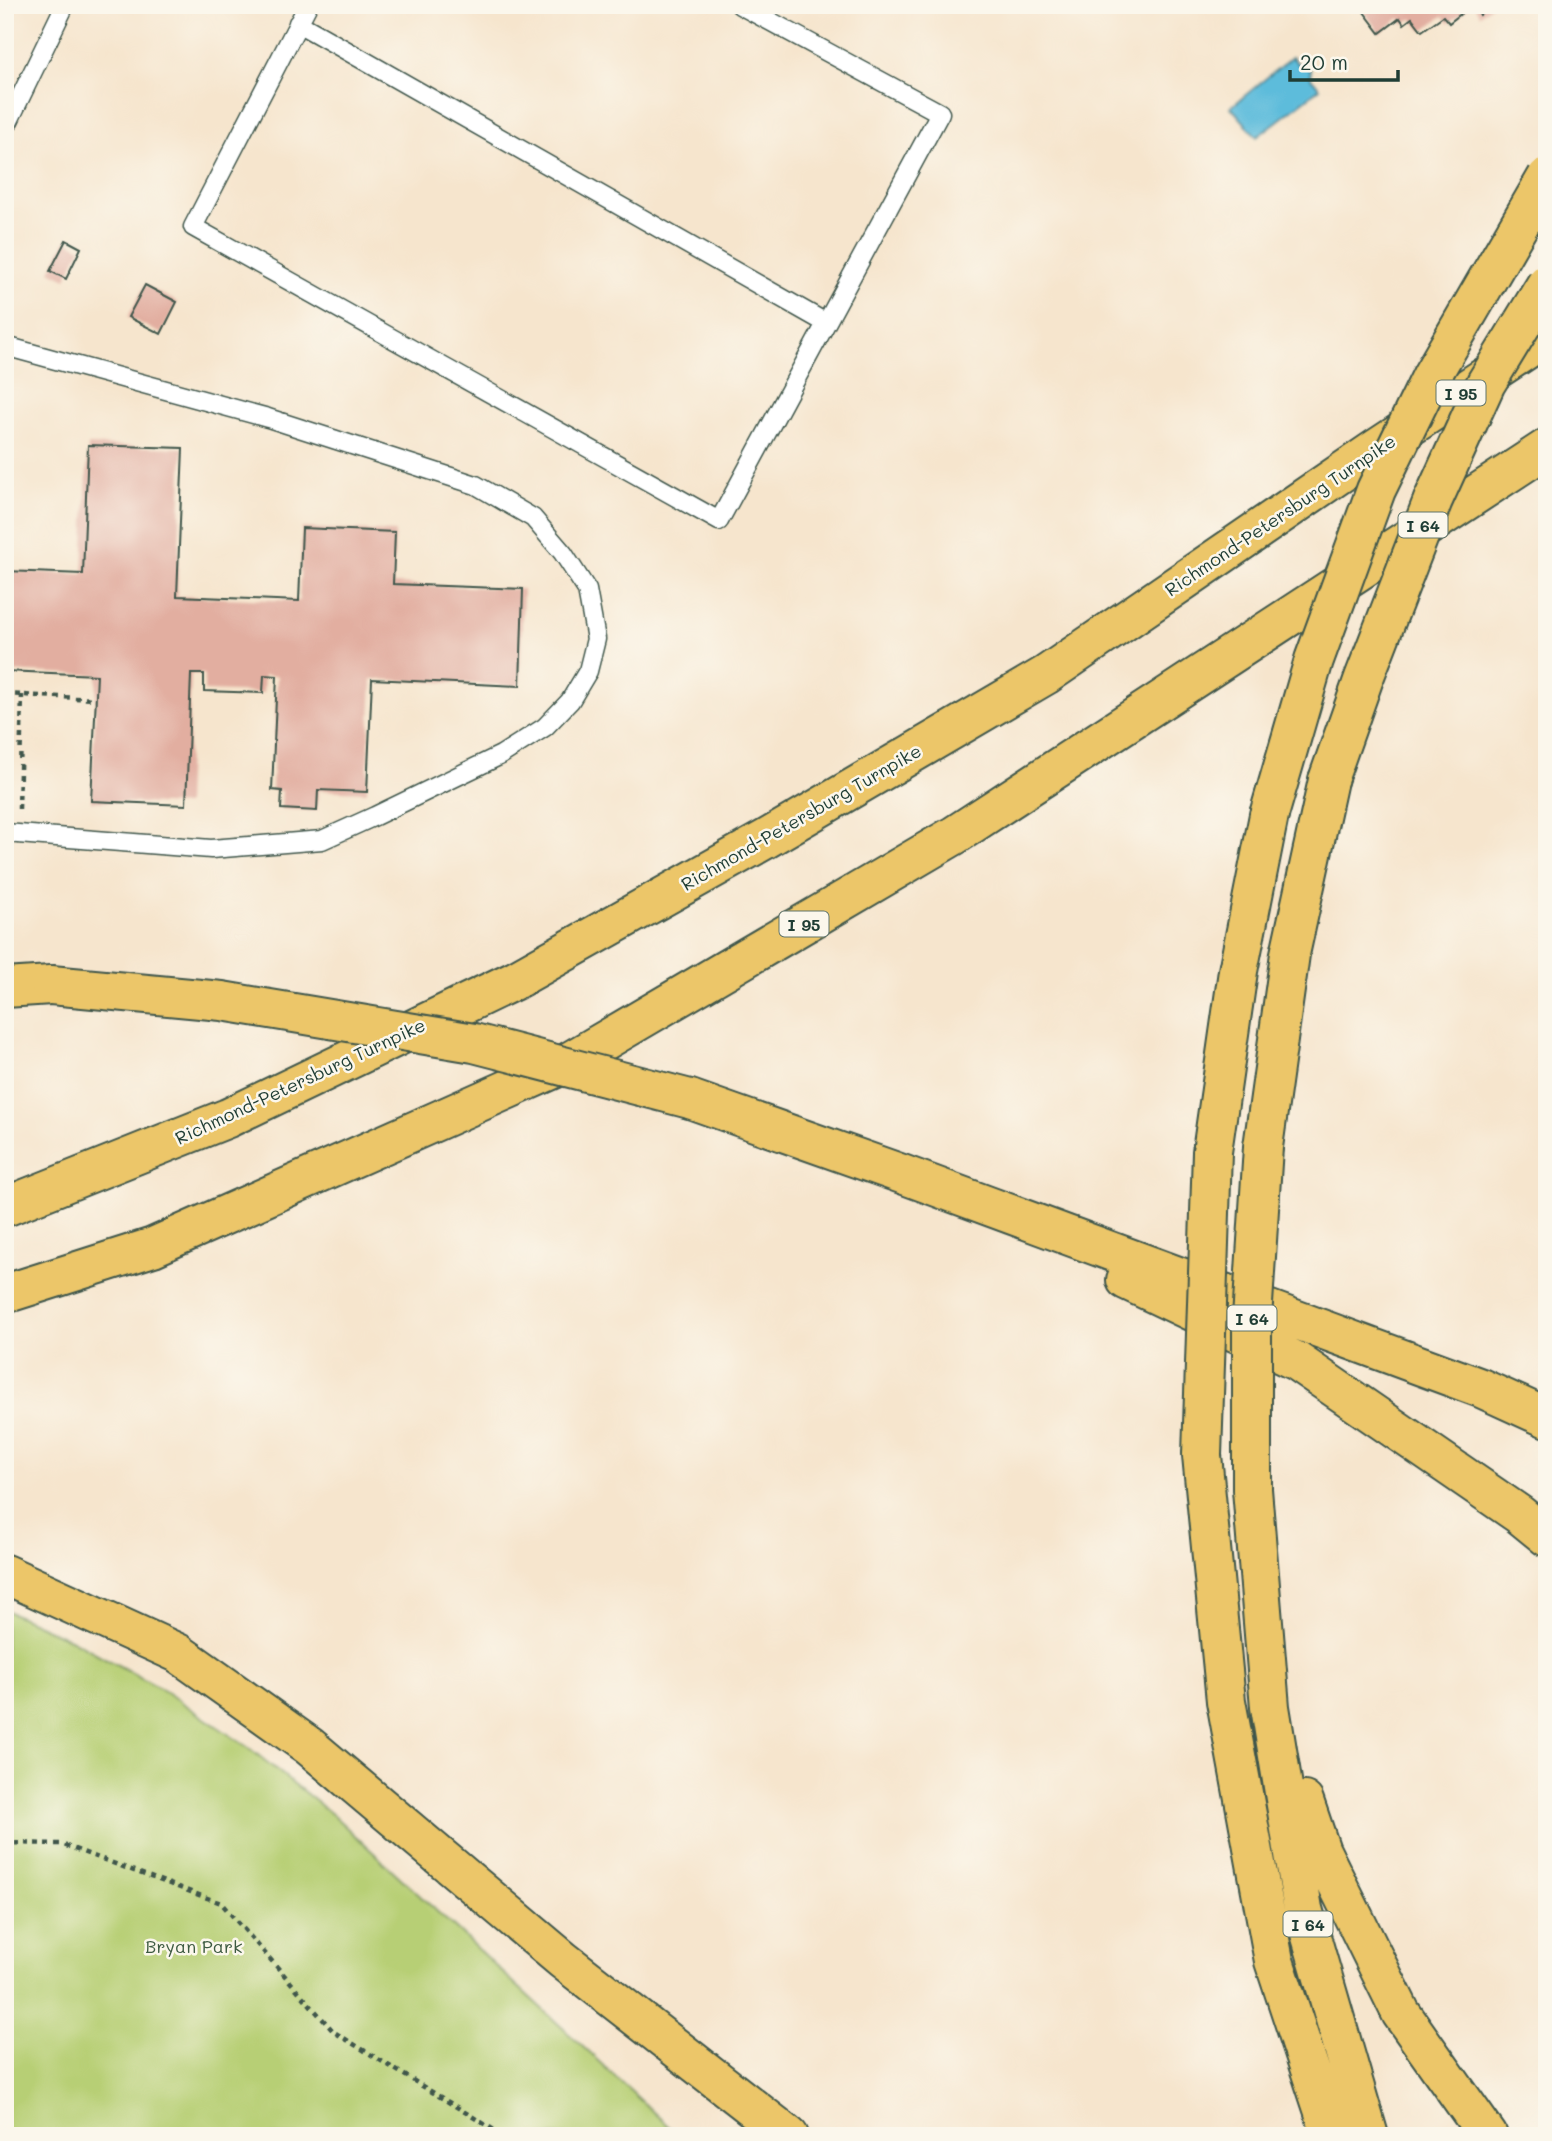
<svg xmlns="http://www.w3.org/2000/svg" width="1552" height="2141" font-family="Mali,sans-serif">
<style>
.green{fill:#b7cf74;stroke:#6b8654;stroke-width:2}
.water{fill:#5dbcdb;stroke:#3e7c88;stroke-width:2}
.building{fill:#e2aea0}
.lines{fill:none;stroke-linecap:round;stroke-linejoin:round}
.lane-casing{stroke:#3f564b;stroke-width:21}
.highway-casing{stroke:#3f564b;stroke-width:42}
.path{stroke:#3f564b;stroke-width:4.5;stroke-dasharray:5 5;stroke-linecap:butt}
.lane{stroke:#fff;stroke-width:18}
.highway{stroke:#ecc669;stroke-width:38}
.highway-bridge-casing{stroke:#3f564b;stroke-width:42;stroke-linecap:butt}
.highway-bridge{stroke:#ecc669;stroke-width:38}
.labels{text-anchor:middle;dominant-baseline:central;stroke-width:5;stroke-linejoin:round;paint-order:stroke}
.shield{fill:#fbf7ec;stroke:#61756b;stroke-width:2}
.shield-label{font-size:16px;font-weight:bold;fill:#1f3d34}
.street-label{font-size:18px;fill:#1f3d34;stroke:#fbf7ec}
.park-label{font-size:18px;fill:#3d5a41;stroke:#fbf7ec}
</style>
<rect width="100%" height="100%" fill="#fbf7ec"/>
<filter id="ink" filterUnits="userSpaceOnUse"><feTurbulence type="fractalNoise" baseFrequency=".0143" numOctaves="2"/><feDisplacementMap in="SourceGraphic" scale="14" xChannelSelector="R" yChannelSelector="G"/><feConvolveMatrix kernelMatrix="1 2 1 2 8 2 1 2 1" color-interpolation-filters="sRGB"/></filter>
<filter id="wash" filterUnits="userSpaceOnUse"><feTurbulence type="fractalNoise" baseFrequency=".00686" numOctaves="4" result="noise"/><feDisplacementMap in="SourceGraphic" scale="28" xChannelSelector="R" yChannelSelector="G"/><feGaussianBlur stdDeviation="1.57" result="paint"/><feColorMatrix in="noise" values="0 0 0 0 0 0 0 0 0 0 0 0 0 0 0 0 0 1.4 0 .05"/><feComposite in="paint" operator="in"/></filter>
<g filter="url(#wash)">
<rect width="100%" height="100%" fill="#f6e5cd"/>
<path class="green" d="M5 1610 72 1640 160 1688 249 1748 333 1815 679 2136H5Z"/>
<path class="water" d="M1292 57 1299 65 1310 69 1311 78 1320 88 1257 137 1231 107Z"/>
<g id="blocks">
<path class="building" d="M1373 5H1472L1449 23 1443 16 1422 31 1412 18 1404 24 1400 18 1380 33 1364 12Z
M1474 5H1492L1480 15Z
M66 240 81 248 66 279 50 271Z
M145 285 177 302 161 334 128 317Z
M88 445 183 448 177 596 299 601 302 528 395 532 393 584 523 589 520 686 372 679 367 792 318 790 317 811 281 809 282 791 272 790 277 676 264 675 263 693 204 691V674H191L186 805 91 801 97 675 5 671V571L83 574Z"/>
</g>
</g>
<g filter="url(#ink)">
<use href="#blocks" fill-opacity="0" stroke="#3f564b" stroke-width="2"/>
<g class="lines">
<g class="lane-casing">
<path id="lane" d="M308 5 193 227 719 521 940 113 740 5
M298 23 826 323
M5 129 65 5
M5 346 268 418 476 485 533 518 563 553 587 590 596 639 588 671 570 701 545 727 501 755 375 816 322 840 211 849 5 833"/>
</g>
<g class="highway-casing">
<path id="highway" d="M5 988 51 985
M690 1099 902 1174 1481 1388 1547 1418
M1263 1147 1290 954 1328 780
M1212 1152 1238 971 1269 815
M5 1207 228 1118 515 980 766 839 1046 675 1376 449 1547 336
M1126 1280 1296 1361 1520 1515 1547 1537
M5 1294 153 1247 565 1064 955 835 1547 448
M1202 1455 1226 1701 1274 1961 1332 2136
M1252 1489 1270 1707 1303 1909 1369 2136
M5 1574 178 1653 309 1746 563 1960 789 2136
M1304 1801 1321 1851 1401 2013 1488 2136"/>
</g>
<path class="path" d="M5 694 95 699
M19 809 22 695
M5 1843 61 1844 221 1903 334 2032 504 2136"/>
<use href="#lane" class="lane"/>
<use href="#highway" class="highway"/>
<g class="highway-bridge-casing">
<path id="highway-bridge" d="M1328 780 1364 678 1433 500 1486 383 1547 283
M1269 815 1314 660 1376 490 1432 375 1547 177
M51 985 222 1001 474 1043 690 1099
M1202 1455 1212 1152
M1252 1489V1319L1263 1147"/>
</g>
<use href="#highway-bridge" class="highway-bridge"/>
</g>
</g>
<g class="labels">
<g class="shield">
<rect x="1436.5" y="380.5" width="49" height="25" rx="5"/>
<rect x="1398.5" y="512.5" width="49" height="25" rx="5"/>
<rect x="779.5" y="911.5" width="49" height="25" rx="5"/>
<rect x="1227.5" y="1305.5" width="49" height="25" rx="5"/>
<rect x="1283.5" y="1911.5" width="49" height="25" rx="5"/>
</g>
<g class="shield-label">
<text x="1461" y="393">I 95</text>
<text x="1423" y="525">I 64</text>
<text x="804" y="924">I 95</text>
<text x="1252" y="1318">I 64</text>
<text x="1308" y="1924">I 64</text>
</g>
<g class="street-label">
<text transform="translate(1280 515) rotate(-34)">Richmond-Petersburg Turnpike</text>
<text transform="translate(801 817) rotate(-30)">Richmond-Petersburg Turnpike</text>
<text transform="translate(300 1081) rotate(-25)">Richmond-Petersburg Turnpike</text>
</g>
<g class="park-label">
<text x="194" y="1946">Bryan Park</text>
</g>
</g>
<rect width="1552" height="2141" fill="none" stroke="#fbf7ec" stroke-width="28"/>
<path d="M1290 70v10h108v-10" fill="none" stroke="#1f3d34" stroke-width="3.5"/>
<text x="1300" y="70" font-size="21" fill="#1f3d34" stroke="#fbf7ec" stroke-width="5" paint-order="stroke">20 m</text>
</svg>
